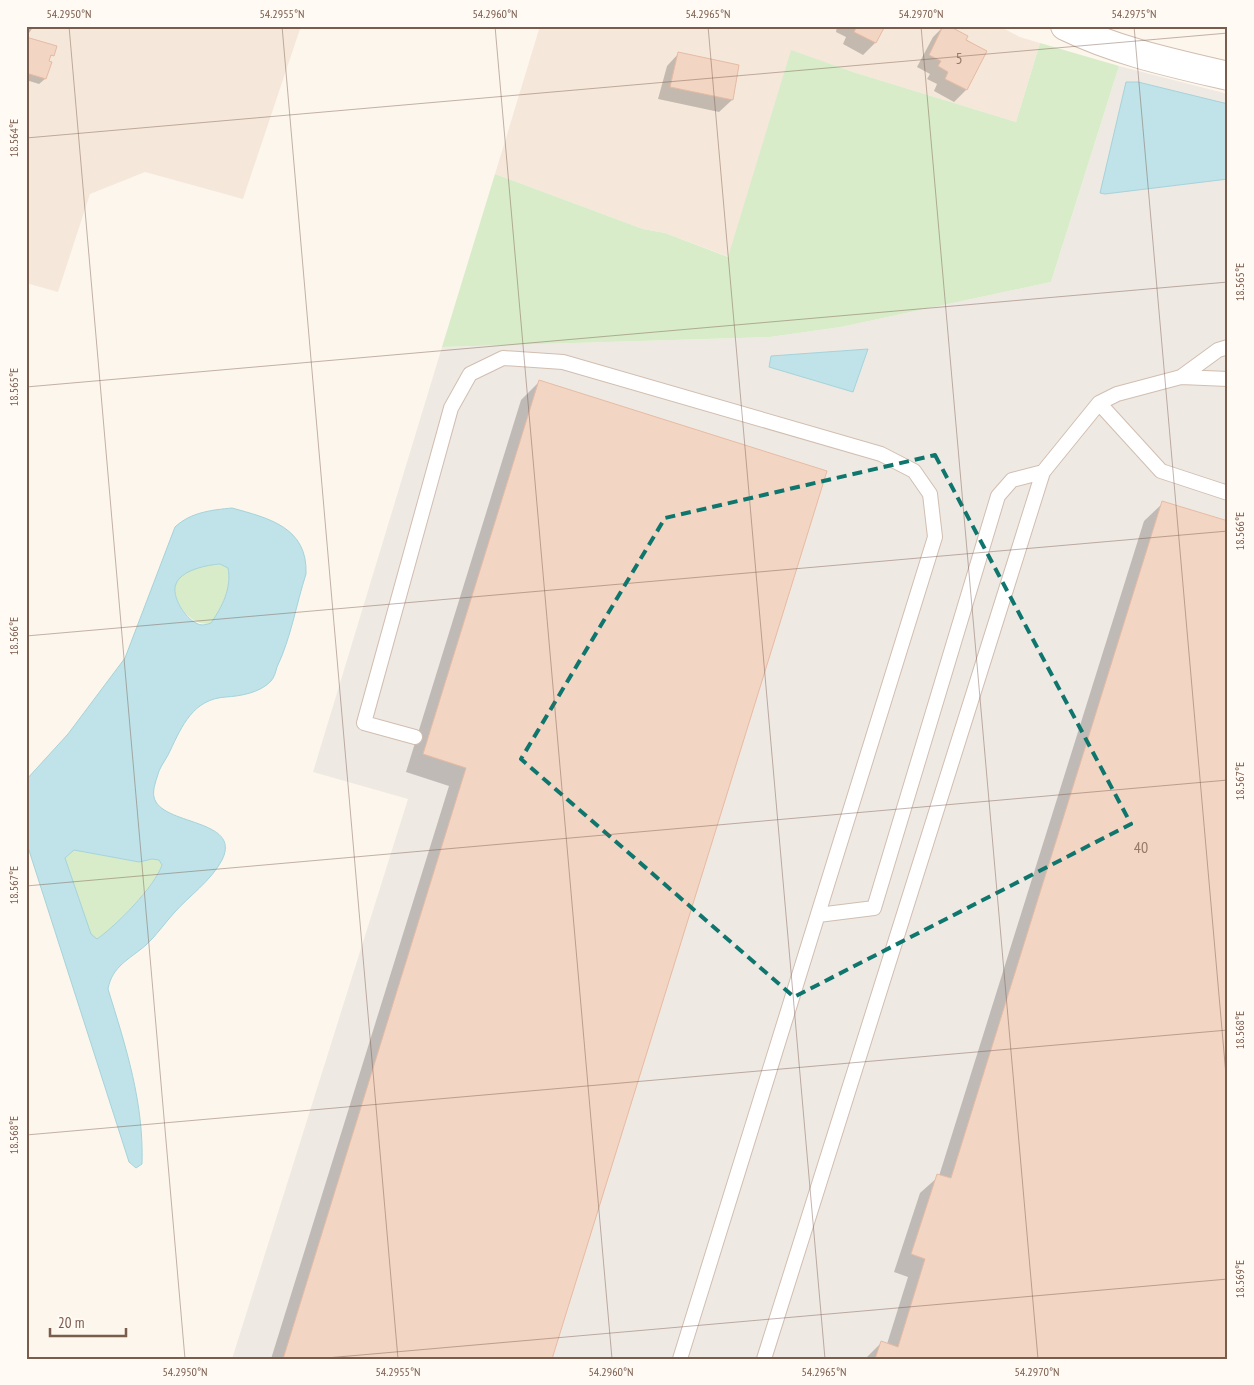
<svg xmlns="http://www.w3.org/2000/svg" width="1254" height="1385" font-family="'PT Sans Narrow',sans-serif">
<style>
.residential{fill:#f5e8da}
.industrial{fill:#efe9e4}
.green{fill:#d8ecc9}
.water{fill:#bfe3e8;stroke:#a5d3da;fill-rule:evenodd}
.shadow{fill:#0003}
.building{fill:#f3d5c3;stroke:#e6bba3}
.lines{fill:none;stroke-linecap:round;stroke-linejoin:round}
.service-casing{stroke:#d1beb0;stroke-width:16}
.minor-casing{stroke:#d1beb0;stroke-width:30}
.service{stroke:#fff;stroke-width:14}
.minor{stroke:#fff;stroke-width:28}
.marked{fill:none;stroke:#0f766e;stroke-width:4;stroke-dasharray:10 6;stroke-linejoin:round}
.ticks{fill:none;stroke:#7a5c4d;stroke-width:1;stroke-opacity:0.45}
.labels{text-anchor:middle;dominant-baseline:central;stroke-width:4;stroke-linejoin:round;paint-order:stroke}
.number-label{font-size:16px;fill:#987a6a}
.neatline{fill:none;stroke:#7a5c4d;stroke-width:2}
.ticks-label{font-size:12px;text-anchor:middle;fill:#7a5c4d}
</style>
<rect width="100%" height="100%" fill="#fdf6ec"/>
<path class="residential" d="M26 26H301L243 199 145 172 90 194 58 292 26 283Z
M540 26H999L1020 37 1040 43 1016 122 853 72 791 51 729 257 665 233 643 229 495 174Z"/>
<path class="industrial" d="M1119 66 1228 94V1359H232L408 799 313 772 442 347 770 337 841 327 1051 282Z"/>
<path class="green" d="M1040 43 1119 66 1051 282 841 327 770 337 442 347 495 174 643 229 665 233 728 257 791 50 853 72 1016 122Z
M220 564 228 567C232 588 222 607 211 623 188 629 165 591 180 577 189 568 208 565 220 564Z
M74 850 138 862 152 859 159 860 162 865C154 886 116 926 97 939L91 935 65 858Z"/>
<path class="water" d="M1126 82H1138L1228 104V179L1105 194 1100 193Z
M868 349 853 392 769 367 771 356Z
M232 508C268 518 308 527 306 574 296 605 291 638 277 667 276 671 274 678 271 681 260 693 240 696 226 697 193 699 182 726 170 751 167 758 162 764 159 771 157 778 152 790 154 797 160 826 243 818 222 860 211 881 189 896 174 913 164 924 156 936 146 945 130 959 112 966 108 989 126 1047 144 1103 142 1164L136 1168 129 1162 26 841V780L68 734 125 658 175 527C191 512 212 510 232 508ZM220 564 228 568C232 588 222 607 211 623 205 625 201 626 196 623 185 618 171 596 176 584 181 570 207 565 220 564ZM74 850 139 862 152 859 159 860 162 865C155 886 116 926 97 939L91 934 65 858Z"/>
<path class="shadow" d="M26 26H34L26 37Z
M837 26H884L875 43 863 55 843 44 846 37 836 32Z
M944 26 985 51 966 90 954 102 934 91 937 84 927 79 930 74 917 67 933 37Z
M26 38 52 55 48 60 45 79 39 84 26 80Z
M679 53 738 66 732 100 719 112 658 99 667 66Z
M539 382 551 1359H271L449 786 406 772 521 400Z
M1163 503 1228 1359H865L881 1343 887 1344 908 1277 894 1272 920 1193 939 1176 1144 521Z"/>
<path class="building" d="M857 26H885L876 43 854 32Z
M943 26H949L968 36 966 40 987 51 967 90 945 79 948 72 938 66 941 61 929 55Z
M26 37 57 46 54 56 51 55 49 61 52 62 46 79 26 73Z
M678 52 739 65 733 100 670 87Z
M539 380 827 471 552 1359H283L466 768 423 754Z
M1162 501 1228 521V1359H875L881 1341 898 1347 925 1259 911 1254 937 1174 951 1178Z"/>
<g class="lines">
<g class="service-casing">
<path id="service" d="M1181 377 1218 350 1228 347
M1099 403 1161 471 1228 493
M415 737 364 723 451 408 470 374 503 358 563 362 881 454 914 471 930 494 935 537 680 1359
M818 915 874 908 998 496 1012 480 1043 472
M764 1359 1043 472 1099 403 1117 394 1181 377 1228 379"/>
</g>
<g class="minor-casing">
<path id="minor" d="M1065 26C1116 51 1172 63 1228 76"/>
</g>
<use href="#service" class="service"/>
<use href="#minor" class="minor"/>
</g>
<path class="marked" d="M935 455 1131 824 794 997 521 759 665 518Z"/>
<path class="ticks" d="M69 26 185 1359M282 26 398 1359M495 26 612 1359M708 26 825 1359M921 26 1038 1359M1134 26 1228 1098M26 138 1228 33M26 387 1228 282M26 636 1228 531M26 886 1228 780M26 1135 1228 1030M315 1359 1228 1279"/>
<g class="labels">
<g class="number-label">
<text x="959" y="58">5</text>
<text x="1141" y="847">40</text>
</g>
</g>
<rect width="1254" height="1385" fill="none" stroke="#fffaf3" stroke-width="55"/>
<path d="M50 1328v8h76v-8" fill="none" stroke="#7a5c4d" stroke-width="2.5"/>
<text x="58" y="1328" font-size="15" fill="#7a5c4d" stroke="#fffaf3" stroke-width="4" paint-order="stroke">20 m</text>
<rect x="28" y="28" width="1198" height="1330" class="neatline"/>
<g class="ticks-label">
<text x="69" y="18">54.2950°N</text>
<text x="282" y="18">54.2955°N</text>
<text x="495" y="18">54.2960°N</text>
<text x="708" y="18">54.2965°N</text>
<text x="921" y="18">54.2970°N</text>
<text x="1134" y="18">54.2975°N</text>
<text transform="translate(14 138) rotate(-90)" y="4">18.564°E</text>
<text transform="translate(1240 282) rotate(-90)" y="4">18.565°E</text>
<text transform="translate(14 387) rotate(-90)" y="4">18.565°E</text>
<text transform="translate(1240 531) rotate(-90)" y="4">18.566°E</text>
<text transform="translate(14 636) rotate(-90)" y="4">18.566°E</text>
<text transform="translate(1240 781) rotate(-90)" y="4">18.567°E</text>
<text transform="translate(14 885) rotate(-90)" y="4">18.567°E</text>
<text transform="translate(1240 1030) rotate(-90)" y="4">18.568°E</text>
<text transform="translate(14 1135) rotate(-90)" y="4">18.568°E</text>
<text transform="translate(1240 1279) rotate(-90)" y="4">18.569°E</text>
<text x="185" y="1376">54.2950°N</text>
<text x="398" y="1376">54.2955°N</text>
<text x="611" y="1376">54.2960°N</text>
<text x="824" y="1376">54.2965°N</text>
<text x="1037" y="1376">54.2970°N</text>
</g>
</svg>
